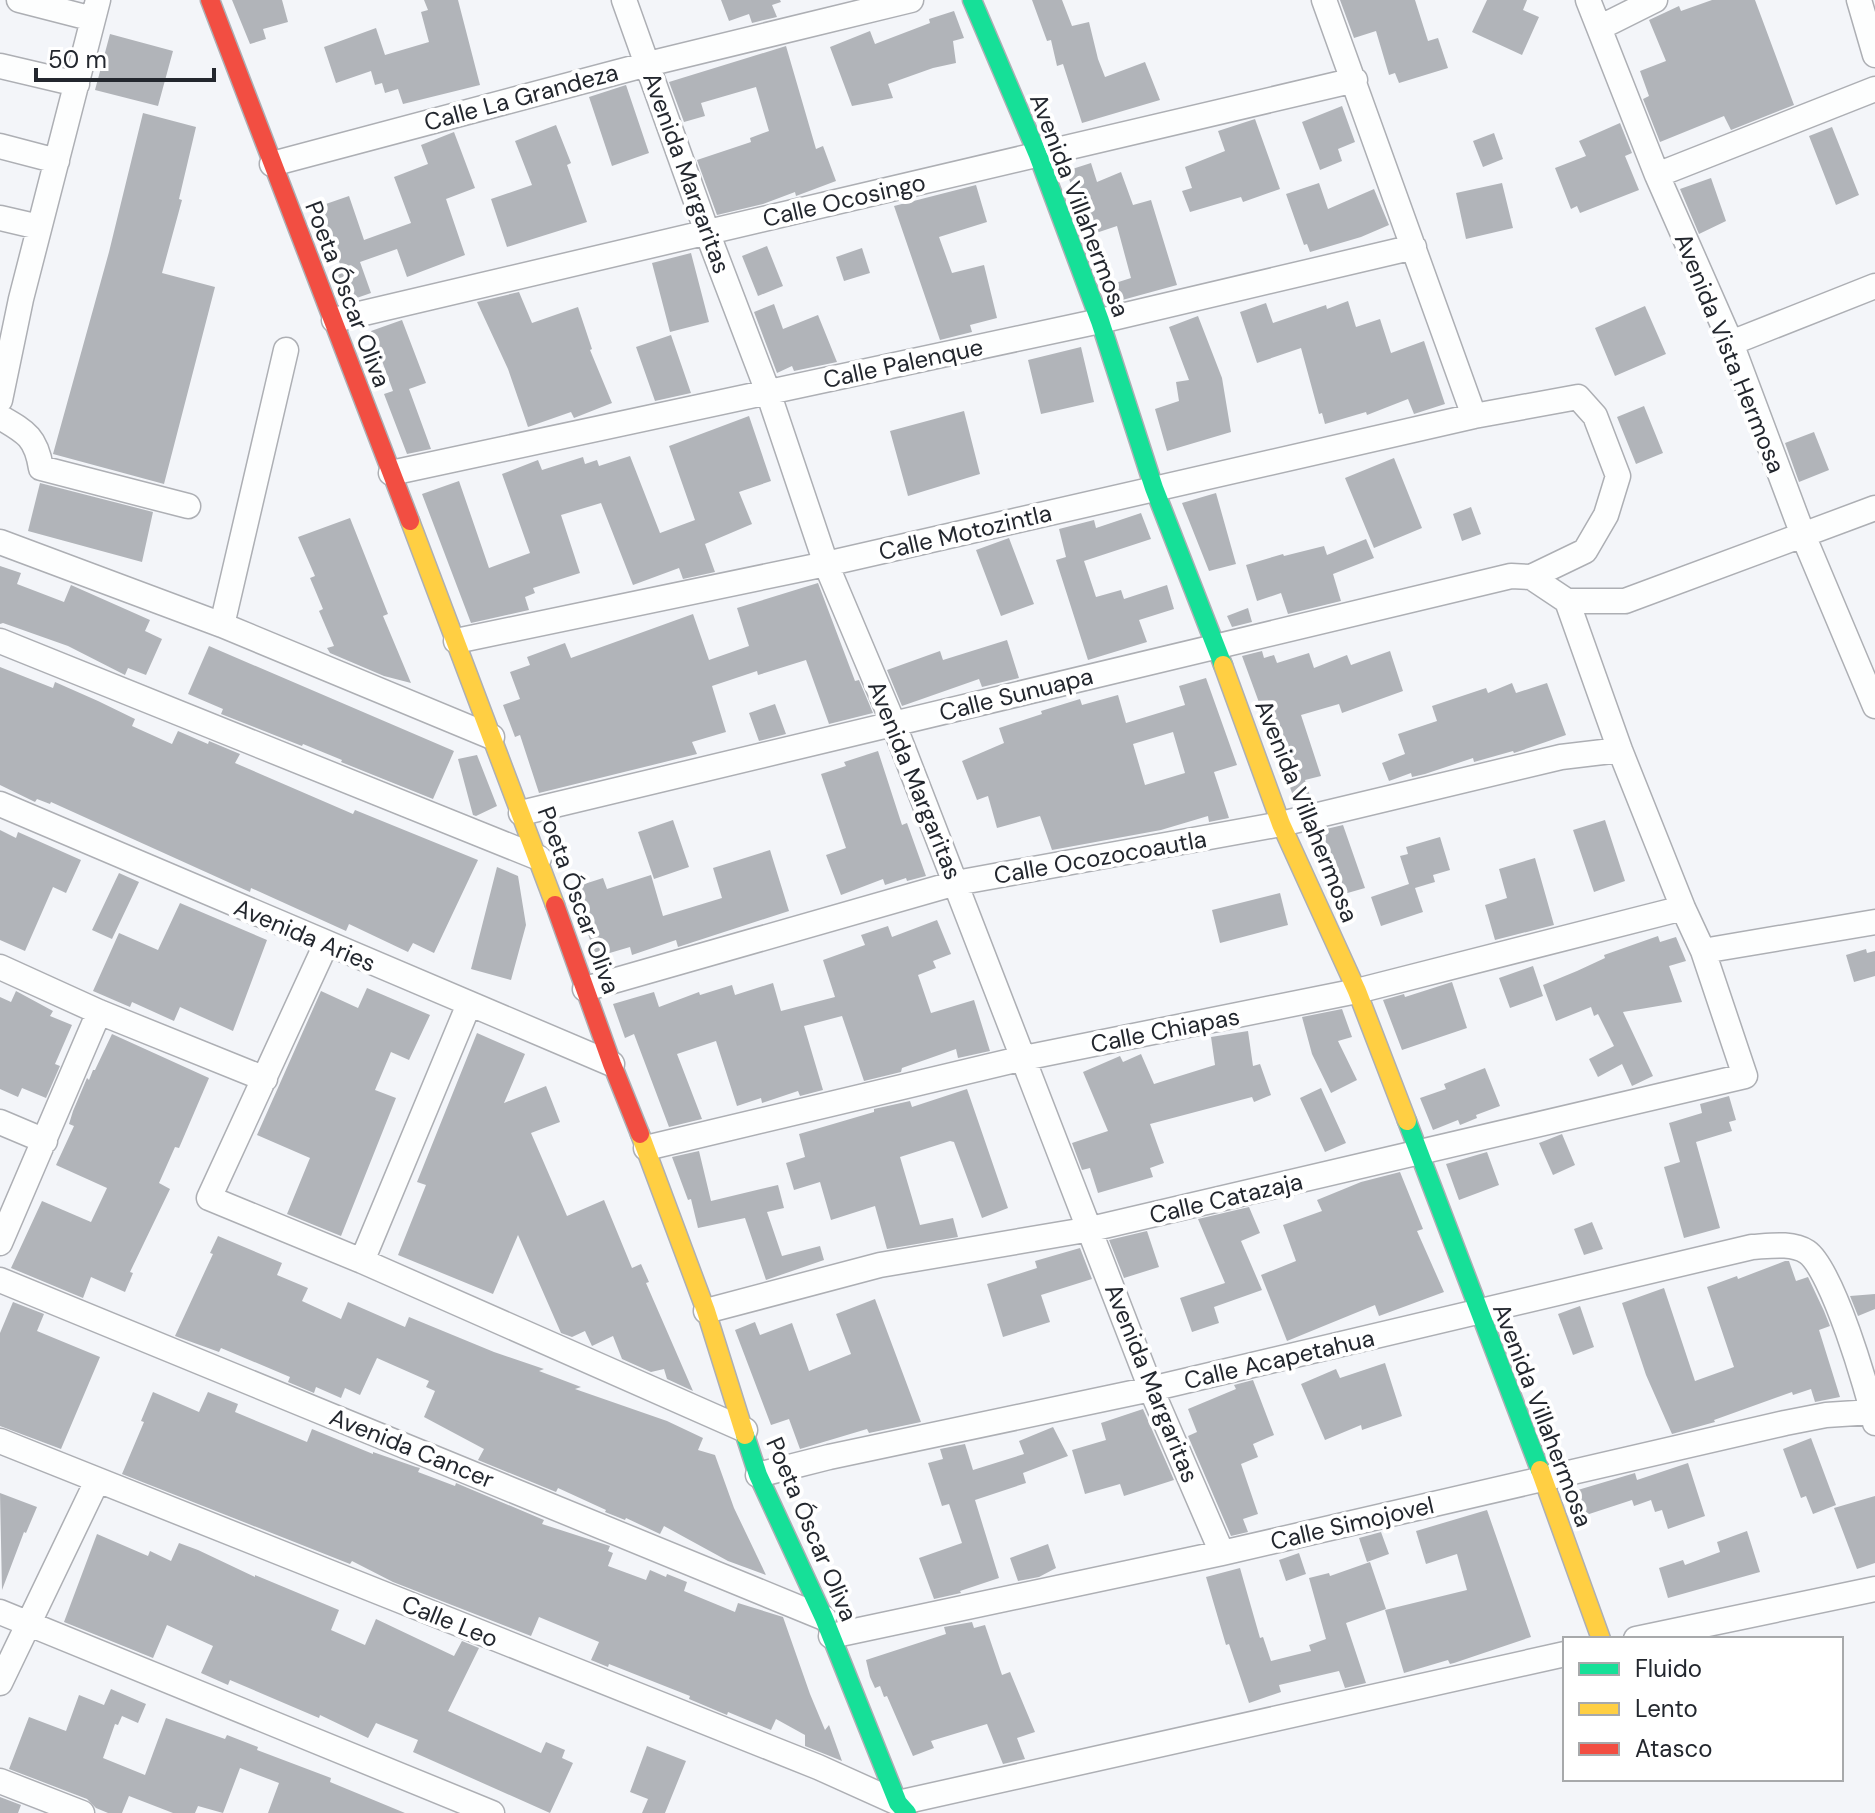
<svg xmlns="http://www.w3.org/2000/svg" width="1875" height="1813" font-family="'DM Sans',sans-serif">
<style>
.building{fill:#b1b4b9;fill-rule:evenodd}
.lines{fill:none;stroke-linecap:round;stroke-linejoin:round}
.street-casing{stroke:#adafb4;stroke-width:27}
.fast-casing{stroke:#adafb4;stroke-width:21}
.slow-casing{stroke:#adafb4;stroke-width:21}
.jam-casing{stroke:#adafb4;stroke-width:21}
.street{stroke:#fdfefe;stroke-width:24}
.fast{stroke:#16e098;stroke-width:18}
.slow{stroke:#ffcf43;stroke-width:18}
.jam{stroke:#f24e42;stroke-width:18}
.labels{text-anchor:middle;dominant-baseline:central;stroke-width:8;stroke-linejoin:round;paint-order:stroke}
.street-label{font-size:24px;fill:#23272e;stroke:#fff}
</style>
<rect width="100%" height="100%" fill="#f3f5f9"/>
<path class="building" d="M232 0H282L288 22 263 29 266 39 250 44Z
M424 0H458L480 85 403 104 398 89 385 93 382 83 375 85 371 71 336 83 324 47 376 28 385 55 429 42 421 12 428 10Z
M721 0H780L781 2 772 5 777 17 752 23 749 14 729 21Z
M1032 0H1062L1072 26 1089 22 1098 59 1105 77 1145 62 1160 100 1082 123 1063 64 1057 66 1051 40 1047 41Z
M1340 0H1415L1428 41 1438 38 1448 68 1399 83 1395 73 1389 75 1376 31 1354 38Z
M1487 0H1527L1523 10 1539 17 1522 55 1472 32Z
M1712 0H1755L1794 105 1731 130 1724 116 1660 142 1643 99 1649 96 1640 71 1666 61 1649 20 1679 6 1681 11Z
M954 11 964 38 953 41 956 63 933 68 888 84 893 98 852 106 830 47 870 31 875 44 930 23 929 19Z
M110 34 173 51 158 106 95 90Z
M786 46 816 149 823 146 836 181 796 196 795 192 763 204 717 215 697 160 751 142 750 138 769 131 756 87 701 103 705 116 684 122 669 82Z
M626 85 649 153 612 166 589 97Z
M1342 106 1355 142 1338 149 1342 161 1320 170 1302 122Z
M143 113 196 127 179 199 182 200 162 273 215 287 164 484 53 454 109 252Z
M1255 119 1280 189 1243 202 1241 197 1190 212 1182 191 1192 188 1185 167 1225 151 1218 131Z
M1620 123 1632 153 1625 156 1639 190 1580 213 1577 206 1571 209 1555 168 1586 156 1579 141Z
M556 125 571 163 567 165 587 222 507 247 491 199 532 185 515 141Z
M1832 127 1859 195 1836 205 1809 136Z
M454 132 475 188 446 199 465 255 407 277 397 249 360 262 371 293 348 301 337 272 342 270 320 206 349 196 364 240 411 223 394 177 428 164 421 145Z
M1494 133 1503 159 1483 167 1473 141Z
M1091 163 1097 182 1121 172 1133 205 1151 200 1177 285 1115 302 1109 285 1131 278 1117 226 1090 235 1066 171Z
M1711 178 1726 221 1699 234 1680 189Z
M1319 183 1328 209 1374 189 1389 225 1361 237 1310 252 1307 244 1304 245 1286 194Z
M1502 183 1513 228 1466 239 1456 193Z
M976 185 987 222 939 237 952 273 984 265 997 318 970 325 972 332 940 340 894 206Z
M767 246 783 286 758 296 742 256Z
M862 248 870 273 844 281 836 257Z
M691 253 709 322 670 332 652 263Z
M519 292 532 323 578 307 592 349 590 350 612 403 574 418 571 412 528 427 508 369 477 302Z
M1348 301 1356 327 1380 319 1391 353 1424 341 1445 404 1414 414 1408 399 1367 415 1366 412 1325 424 1322 413 1319 414 1301 348 1257 363 1240 312 1266 303 1273 323 1326 305 1327 309Z
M774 304 783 329 818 315 837 362 794 371 792 366 777 373 754 312Z
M1645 306 1666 354 1615 376 1595 328Z
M1198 316 1222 378 1231 432 1167 451 1155 409 1179 401 1176 382 1189 380 1169 327Z
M402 320 426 383 409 389 431 449 407 454 384 394 393 391 371 331Z
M671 335 691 393 655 401 636 347Z
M1081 347 1094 402 1041 414 1028 360Z
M1644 406 1663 453 1636 464 1617 417Z
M964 411 980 474 908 496 890 431Z
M749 416 771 481 739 492 752 524 705 544 715 572 683 579 679 568 633 585 601 503 561 515 580 573 533 588 535 593 525 597 529 610 471 623 422 494 459 481 489 568 530 553 502 474 538 460 542 470 583 457 585 464 597 460 599 466 630 456 660 533 695 520 669 446Z
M1814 432 1829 470 1799 482 1785 443Z
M1394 458 1422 528 1374 548 1345 478Z
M40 483 153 512 142 562 28 531Z
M1216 493 1236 564 1209 571 1182 503Z
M1471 507 1481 534 1462 541 1453 514Z
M1141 513 1151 539 1084 561 1096 597 1121 590 1124 599 1167 585 1174 609 1139 620 1147 642 1088 660 1056 560 1066 557 1059 529 1094 520 1096 528Z
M350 518 388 614 383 616 411 683 384 676 330 653 327 648 334 646 319 611 323 609 310 578 315 576 298 537Z
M1009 538 1034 604 1001 616 976 550Z
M1366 539 1374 558 1333 574 1341 601 1288 614 1281 593 1257 601 1246 565 1283 554 1284 556 1324 546 1327 555Z
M0 566 21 573 17 584 64 602 71 585 150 620 145 631 162 639 146 675 128 668 125 675 68 646 3 623 0 624Z
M818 583 855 681 859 680 873 713 829 724 806 660 758 675 757 671 712 686 726 732 692 742 697 754 539 793 520 735 515 737 503 705 520 699 510 672 530 665 527 657 565 643 571 658 693 614 709 660 749 646 737 608Z
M1248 608 1252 622 1232 627 1227 616Z
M1007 640 1019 678 982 687 979 679 902 706 887 670 940 651 943 660Z
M209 646 454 751 433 799 341 762 342 760 303 744 302 746 221 714 223 709 188 694Z
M1262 651 1264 658 1274 655 1277 663 1309 653 1314 668 1347 655 1351 665 1390 651 1403 691 1342 713 1339 704 1301 715 1321 776 1305 780 1310 796 1295 801 1242 656Z
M0 667 53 688 55 682 98 701 135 719 132 726 172 744 178 731 208 744 209 741 240 754 235 763 353 814 355 810 478 860 434 953 413 943 408 952 349 924 346 931 251 888 250 892 51 802 50 804 37 799 35 802 0 785Z
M1206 678 1237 765 1214 772 1229 818 1209 822 1208 816 1161 830 1052 850 1040 816 997 828 988 796 977 800 962 761 1004 743 999 728 1042 714 1041 711 1080 699 1082 705 1118 695 1126 723 1185 705 1179 686ZM1173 732 1185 773 1145 785 1133 744Z
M1512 683 1516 693 1547 683 1566 735 1520 751 1514 753 1513 751 1474 762 1473 758 1425 774 1412 777 1411 773 1389 781 1382 763 1405 754 1398 734 1437 721 1432 706 1486 688 1488 693Z
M775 704 786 734 759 741 749 713Z
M878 751 902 825 907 823 926 876 907 881 906 878 885 885 883 879 841 895 826 855 846 848 821 774 846 766 844 762Z
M477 755 497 806 476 816 473 815 458 759Z
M673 820 689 867 654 879 638 832Z
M1605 820 1625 881 1594 892 1573 830Z
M1343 825 1365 888 1337 896 1329 869 1333 867 1322 830Z
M0 830 16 838 18 832 81 860 66 893 53 887 25 951 0 940Z
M1440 837 1450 870 1433 875 1435 882 1415 888 1423 912 1381 926 1371 897 1409 884 1400 856 1408 854 1406 847Z
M770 850 789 911 678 947 676 940 632 955 630 947 596 957 572 888 603 878 607 889 651 875 663 916 722 898 713 868Z
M1535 858 1554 925 1495 940 1485 905 1507 898 1499 869Z
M497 867 518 876 526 925 511 980 471 969Z
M119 873 139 882 112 939 92 930Z
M1280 893 1288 925 1220 943 1212 910Z
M180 903 267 940 233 1031 180 1007 174 1021 132 1002 130 1007 93 991 119 933 158 950Z
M937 920 951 954 933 961 936 968 918 975 931 1013 974 1000 990 1051 958 1058 956 1049 902 1068 901 1072 864 1081 842 1016 804 1026 823 1090 800 1096 798 1091 762 1103 761 1098 737 1106 716 1041 677 1054 702 1119 669 1127 634 1034 625 1038 613 1004 654 992 659 1007 699 992 700 995 732 985 735 995 773 983 781 1011 835 997 823 960 865 945 861 935 888 926 892 937Z
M1658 936 1660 942 1676 937 1686 961 1669 966 1682 1002 1623 1012 1653 1076 1632 1086 1622 1064 1598 1077 1589 1059 1614 1046 1598 1014 1594 1016 1591 1007 1556 1021 1543 985 1577 971 1605 958 1604 955Z
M1866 949 1867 953 1875 951V976L1854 982 1846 955Z
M1533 966 1543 996 1510 1008 1499 978Z
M1452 982 1467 1028 1402 1050 1383 1000 1404 994 1405 997Z
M367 988 430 1015 409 1060 391 1052 375 1090 396 1098 341 1236 287 1214 310 1158 257 1135 321 991 358 1008Z
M16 991 53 1011 50 1016 72 1025 55 1064 60 1066 46 1098 22 1088 18 1097 0 1089V997L11 1002Z
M1342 1009 1352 1037 1338 1041 1357 1080 1331 1093 1312 1054 1302 1017Z
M1248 1031 1253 1066 1260 1064 1271 1095 1254 1102 1252 1097 1150 1124 1164 1163 1150 1168 1153 1177 1098 1193 1090 1168 1082 1170 1072 1143 1108 1131 1083 1072 1120 1056 1123 1062 1141 1054 1154 1084 1215 1065 1211 1037Z
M477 1033 525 1054 504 1103 546 1086 560 1122 531 1133 567 1216 604 1200 632 1268 641 1264 649 1282 646 1283 693 1391 667 1379 664 1369 651 1372 622 1359 613 1336 592 1346 585 1331 572 1337 561 1333 518 1235 493 1294 398 1255 426 1185 417 1182Z
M112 1034 209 1078 179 1148 175 1147 159 1183 170 1189 130 1272 133 1273 125 1292 91 1277 83 1298 11 1268 42 1201 91 1222 107 1188 56 1165 74 1126 69 1124 73 1111 87 1078 89 1080 93 1070H95Z
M1485 1068 1500 1106 1476 1115 1477 1118 1460 1125 1458 1120 1433 1130 1420 1098 1446 1089 1444 1084Z
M1321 1088 1346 1143 1325 1152 1300 1098Z
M967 1089 1008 1208 982 1218 954 1142 950 1141 900 1157 920 1225 953 1218 958 1237 887 1249 875 1206 831 1220 820 1182 794 1190 786 1163 805 1157 799 1134 874 1112V1109L910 1101 912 1107Z
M1729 1096 1736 1120 1729 1122 1732 1131 1696 1142 1720 1228 1684 1238 1664 1167 1680 1162 1669 1123 1702 1113 1700 1104Z
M1562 1134 1575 1165 1553 1175 1539 1143Z
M699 1151 711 1201 778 1185 784 1208 767 1212 782 1256 820 1246 824 1260 766 1280 745 1218 698 1228 691 1199 688 1200 672 1157Z
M1487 1152 1499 1185 1459 1200 1446 1164Z
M1400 1172 1423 1229 1417 1231 1444 1292 1379 1316 1375 1305 1287 1341 1261 1275 1296 1261 1283 1225 1322 1211 1317 1200 1361 1182Z
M1249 1207 1260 1233 1241 1241 1262 1290 1214 1307 1219 1323 1192 1332 1180 1298 1225 1283 1198 1219Z
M1592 1222 1603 1249 1584 1255 1574 1229Z
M1147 1231 1159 1267 1124 1278 1109 1240Z
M218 1236 282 1263 277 1275 308 1288 302 1301 341 1319 348 1302 405 1327 409 1317 494 1352 544 1369 539 1371 581 1387 575 1389 667 1421 703 1438 698 1450 715 1455 734 1508 766 1575 728 1561 664 1526 660 1534 626 1518 625 1520 605 1512 606 1510 558 1488 556 1492 478 1460 484 1449 424 1417 435 1391 426 1387 429 1381 377 1358 360 1395 345 1388 341 1398 316 1387 314 1393 288 1382 290 1377 221 1348 219 1352 175 1336 213 1254 210 1253Z
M1080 1248 1092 1279 1041 1295 1050 1322 1003 1337 987 1284 1037 1268 1035 1261Z
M1785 1261H1789L1796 1281 1808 1277 1824 1311 1830 1326 1819 1330 1840 1397 1815 1402 1811 1389 1793 1395 1792 1392 1714 1420 1715 1422 1672 1434 1646 1375 1622 1303 1664 1288 1695 1381 1734 1367 1707 1287 1737 1276 1738 1279Z
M1875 1294V1309L1858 1316 1850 1296Z
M875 1299 921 1422 869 1433 867 1429 800 1449 789 1419 771 1425 735 1330 755 1322 760 1335 792 1323 809 1371 851 1354 836 1314Z
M13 1302 44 1314 37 1331 100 1357 61 1449 0 1426V1333Z
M1580 1306 1594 1347 1573 1355 1558 1314Z
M1385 1363 1402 1416 1362 1430 1361 1425 1325 1440 1301 1384 1336 1369 1340 1378Z
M1253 1380 1274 1435 1253 1444 1258 1457 1241 1464 1258 1514 1243 1519 1248 1532 1231 1536 1188 1436 1197 1432 1188 1409 1236 1389 1234 1385Z
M153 1392 199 1412 208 1392 238 1404 235 1412 307 1442 312 1429 373 1454V1452L416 1467 420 1468 418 1472 455 1486 456 1483 544 1520 542 1524 610 1546 608 1551 613 1553 608 1566 646 1580 650 1570 666 1577 667 1574 687 1582 684 1591 735 1612 738 1603 783 1617 810 1694 825 1730 829 1725 842 1761 805 1746V1735L776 1719 771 1730 728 1712 727 1715 689 1699 690 1696 609 1664 608 1667 591 1660 599 1642 539 1617 531 1636 393 1582 352 1561 350 1564 122 1474 144 1422 141 1421Z
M1143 1409 1174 1480 1124 1496 1120 1484 1085 1494 1072 1450 1106 1440 1101 1423Z
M1053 1427 1068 1456 1023 1473 1026 1483 975 1500 999 1578 960 1591 961 1593 934 1599 919 1558 962 1543 949 1504 942 1506 928 1463 943 1459 940 1449 965 1444 973 1470 1024 1454 1019 1441Z
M1811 1438 1836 1505 1813 1514 1806 1496 1801 1498 1783 1449Z
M1688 1463 1705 1516 1668 1529 1662 1510 1655 1512 1651 1500 1634 1506 1632 1500 1580 1517 1571 1492 1635 1473 1637 1480Z
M0 1493 37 1507 26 1533 24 1532 2 1590Z
M1875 1496V1563L1857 1569 1834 1508Z
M1487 1510 1531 1637 1454 1663 1450 1664 1448 1660 1404 1673 1385 1610 1467 1590 1457 1554 1426 1564 1416 1531Z
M1747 1531 1760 1572 1668 1598 1659 1568 1683 1560 1685 1565 1720 1552 1717 1542Z
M1381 1532 1389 1554 1367 1562 1359 1538Z
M97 1534 148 1556 150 1551 171 1561 179 1543 198 1550 255 1577V1575L339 1610 331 1630 365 1645 376 1619 454 1656 462 1641 479 1648 448 1711 541 1753 546 1742 565 1750 562 1758 573 1763 550 1813 413 1752 418 1740 376 1723 368 1738 320 1715 319 1718 230 1680 228 1685 201 1673 213 1646 167 1625 153 1658 64 1622Z
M1048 1544 1056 1568 1039 1577 1018 1581 1010 1558Z
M1299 1553 1306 1574 1286 1581 1279 1560Z
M1370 1562 1386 1609 1346 1623 1366 1683 1345 1688 1339 1671 1279 1685 1281 1692 1249 1703 1229 1644 1226 1645 1206 1577 1240 1568 1260 1638 1263 1637 1271 1661 1311 1651 1309 1645 1326 1639 1309 1578 1329 1573 1330 1576Z
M972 1622 974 1628 985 1625 1002 1675 1010 1672 1035 1732 1017 1738 1025 1759 1003 1764 987 1724 931 1741 934 1748 913 1756 887 1696 884 1697 880 1686 875 1688 870 1677 866 1660 946 1634 944 1627Z
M111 1689 146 1704 138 1723 122 1716 118 1725 115 1724 103 1758 145 1775 166 1718 225 1739 227 1735 258 1747 257 1750 331 1778 330 1782 405 1813H268L279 1783 240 1768 223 1813 198 1806 195 1813H173L129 1796 122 1813H108L96 1808 87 1799 9 1769 29 1717 66 1731 79 1695 104 1705Z
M647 1746 686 1761 665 1813H642L648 1799 630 1792Z
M0 1797 21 1805 18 1813H0Z"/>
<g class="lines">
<g class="street-casing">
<path id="street" d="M19 0 93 19
M624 0 707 232 768 392 826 564 894 725 1151 1389 1222 1553
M1324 0 1474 416
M1588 0 1657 175 1731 343 1803 535 1875 706
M1859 0 1875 55
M1601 27 1655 0
M0 66 77 84
M0 146 57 161
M272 164 648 64 911 0
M1657 175 1875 89
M0 218 39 227
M334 320 1355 80
M1731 343 1875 286
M0 400 21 299 98 0
M0 417C26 432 36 437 41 468L188 506
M391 473 1100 321 1414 247
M0 542 222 625 492 737
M222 625 286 350
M0 641 539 858
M456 641 826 564 1474 416 1578 397 1595 416 1618 476 1606 515 1585 551 1531 577
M0 804 612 1064
M521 813 1511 576 1531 577 1567 601H1625L1875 508
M326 944 209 1198 362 1261 745 1430
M1703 951 1875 922
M0 967 99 1012 265 1079
M585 989 956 883 1281 824 1561 757 1620 750
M0 1122 45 1141
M646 1148 1024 1058 1357 991 1683 908
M0 1243 99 1012
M362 1261 469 1004
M0 1280 824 1618
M706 1311 880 1265 1091 1229 1745 1076 1703 951 1683 908 1620 750 1567 601
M0 1441 818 1767 898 1803 1565 1654
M758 1475 829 1457 1151 1389 1752 1247C1769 1246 1792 1242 1807 1252 1832 1269 1868 1390 1875 1423
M0 1612 492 1813
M831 1636 1222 1553 1785 1423 1826 1415 1872 1412
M1636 1639 1875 1589
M0 1683 97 1481
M0 1781 82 1813"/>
</g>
<g class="fast-casing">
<path id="fast" d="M972 0 1038 155 1100 321 1154 488 1223 665
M1407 1121 1540 1470
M745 1435 758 1475 824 1618 898 1803 907 1813"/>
</g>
<g class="slow-casing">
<path id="slow" d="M410 521 555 905
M1223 665 1281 824 1357 991 1407 1121
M640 1134 706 1311 745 1435
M1540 1470 1601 1639"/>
</g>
<g class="jam-casing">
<path id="jam" d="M210 0 410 521
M555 905 612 1064 640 1134"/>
</g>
<use href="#street" class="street"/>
<use href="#fast" class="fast"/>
<use href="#slow" class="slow"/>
<use href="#jam" class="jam"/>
</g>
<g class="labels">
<g class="street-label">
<text transform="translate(521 97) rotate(-15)">Calle La Grandeza</text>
<text transform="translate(687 173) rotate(70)">Avenida Margaritas</text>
<text transform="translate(844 200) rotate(-13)">Calle Ocosingo</text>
<text transform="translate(1080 205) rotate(69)">Avenida Villahermosa</text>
<text transform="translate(348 294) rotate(69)">Poeta Óscar Oliva</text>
<text transform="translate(1730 353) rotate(68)">Avenida Vista Hermosa</text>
<text transform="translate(903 363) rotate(-12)">Calle Palenque</text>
<text transform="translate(965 532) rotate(-13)">Calle Motozintla</text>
<text transform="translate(1016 694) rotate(-14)">Calle Sunuapa</text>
<text transform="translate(915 780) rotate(68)">Avenida Margaritas</text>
<text transform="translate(1307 811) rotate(68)">Avenida Villahermosa</text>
<text transform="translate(1100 857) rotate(-10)">Calle Ocozocoautla</text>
<text transform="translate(579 900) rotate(70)">Poeta Óscar Oliva</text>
<text transform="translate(305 935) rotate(23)">Avenida Aries</text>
<text transform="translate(1165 1030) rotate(-11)">Calle Chiapas</text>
<text transform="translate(1226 1198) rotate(-13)">Calle Catazaja</text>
<text transform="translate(1279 1359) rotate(-13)">Calle Acapetahua</text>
<text transform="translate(1152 1383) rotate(68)">Avenida Margaritas</text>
<text transform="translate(1543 1415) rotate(69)">Avenida Villahermosa</text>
<text transform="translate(412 1448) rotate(22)">Avenida Cancer</text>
<text transform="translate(1352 1523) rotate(-13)">Calle Simojovel</text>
<text transform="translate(812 1529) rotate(67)">Poeta Óscar Oliva</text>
<text transform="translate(450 1621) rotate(22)">Calle Leo</text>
</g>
</g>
<rect x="1563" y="1637" width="280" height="144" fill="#ffffff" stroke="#a7a9ab" stroke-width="2"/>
<rect x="1579" y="1663" width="40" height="12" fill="#16e098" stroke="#a7a9ab" stroke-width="2"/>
<text x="1635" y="1677" font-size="24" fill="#23272e">Fluido</text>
<rect x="1579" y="1703" width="40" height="12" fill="#ffcf43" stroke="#a7a9ab" stroke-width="2"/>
<text x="1635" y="1717" font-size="24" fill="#23272e">Lento</text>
<rect x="1579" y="1743" width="40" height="12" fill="#f24e42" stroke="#a7a9ab" stroke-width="2"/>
<text x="1635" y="1757" font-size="24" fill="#23272e">Atasco</text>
<path d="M36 68v12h178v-12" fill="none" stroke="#23272e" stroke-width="4"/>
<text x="48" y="68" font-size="24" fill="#23272e" stroke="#ffffff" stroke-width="6" paint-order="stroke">50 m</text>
</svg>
